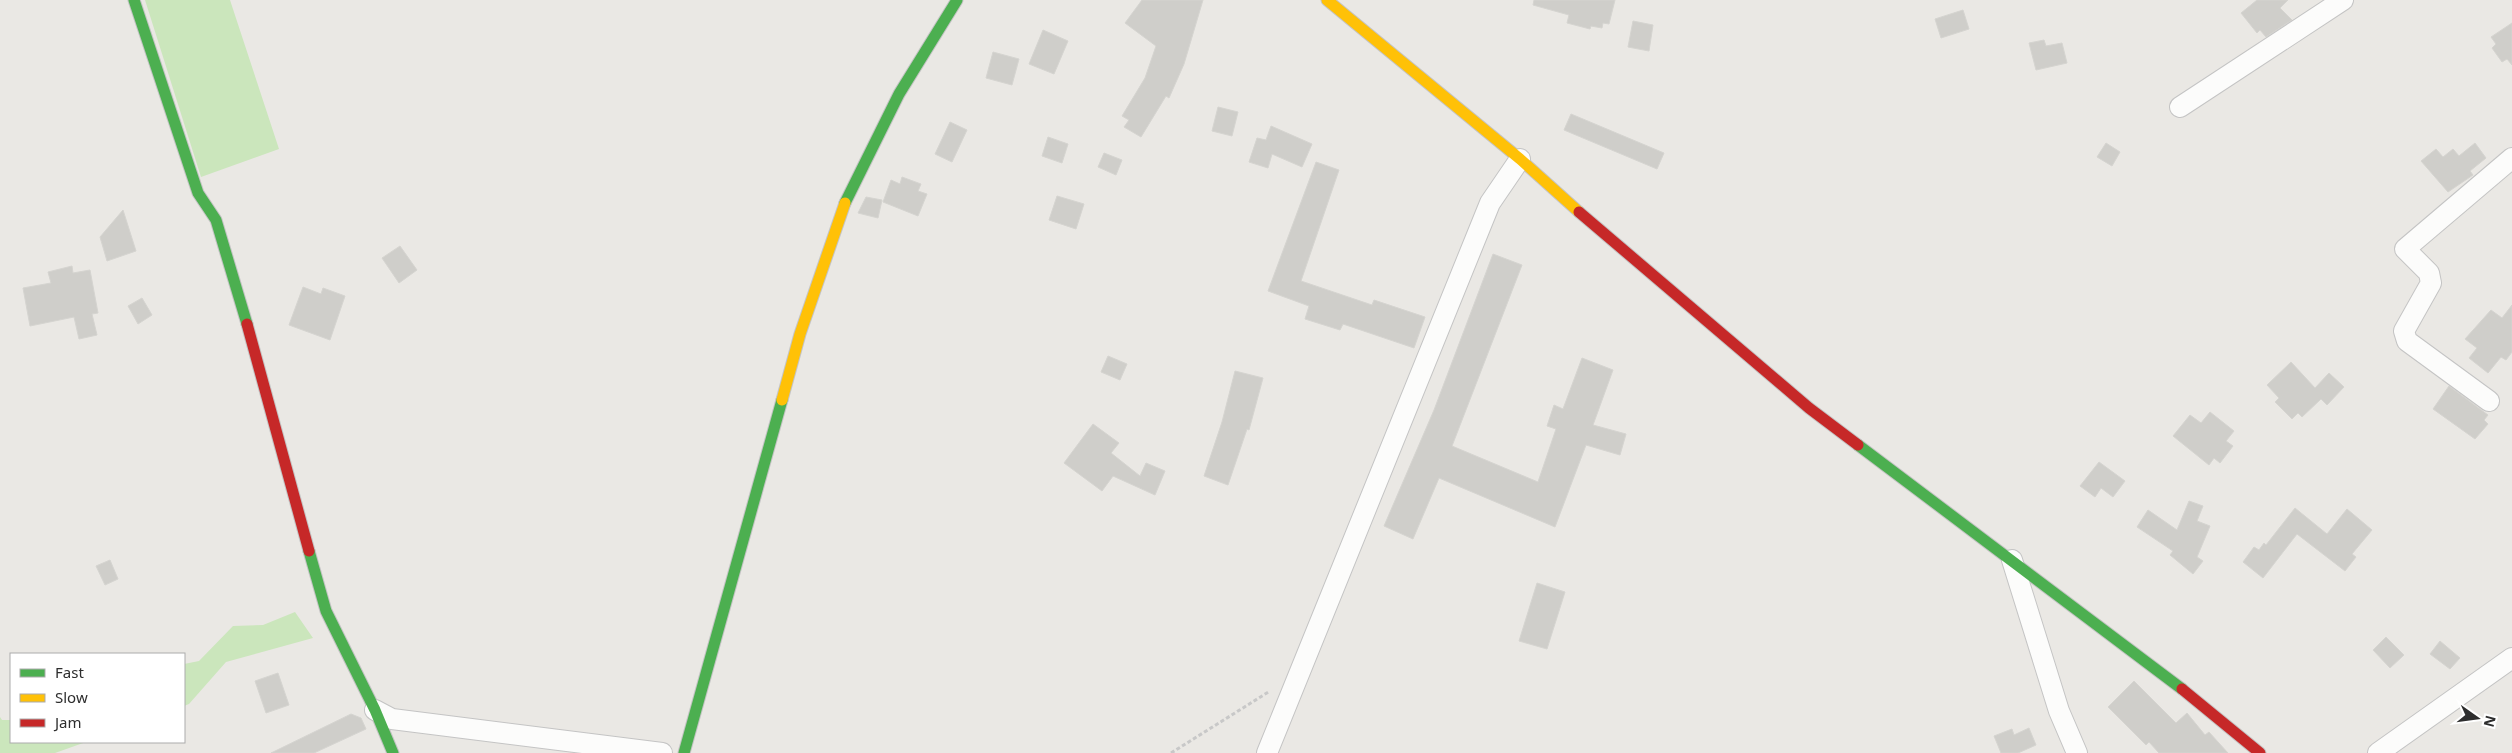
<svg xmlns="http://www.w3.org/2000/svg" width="2512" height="753" font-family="'Noto Sans',sans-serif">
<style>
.green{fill:#cbe6bc}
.building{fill:#cfceca;stroke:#d5d4d0}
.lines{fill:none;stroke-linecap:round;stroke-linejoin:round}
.street-casing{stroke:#c4c4c4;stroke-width:22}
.fast-casing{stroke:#c4c4c4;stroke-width:13}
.slow-casing{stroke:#c4c4c4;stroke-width:13}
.jam-casing{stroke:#c4c4c4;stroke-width:13}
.path{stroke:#c8c8c8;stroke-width:3;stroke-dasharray:4 2.5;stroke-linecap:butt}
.street{stroke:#fcfcfb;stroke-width:20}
.fast{stroke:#4caf50;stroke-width:11}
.slow{stroke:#ffc107;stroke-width:11}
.jam{stroke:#c62828;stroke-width:11}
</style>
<rect width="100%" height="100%" fill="#eae8e4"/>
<path class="green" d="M145 0H230L279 149 201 177Z
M295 612 313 638 226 662 189 704 184 706V664L199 661 233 626 263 625Z
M0 717 2 720H11V742H86L55 753H0Z"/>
<path class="building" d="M1142 0H1203L1184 64 1169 98 1166 96 1141 137 1124 127 1129 120 1122 116 1145 78 1156 46 1125 23Z
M1534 0H1615L1609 24 1603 23 1602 28 1591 26 1590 29 1567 23 1569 15 1533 5Z
M2257 0H2288L2280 8 2292 20 2266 37 2260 30 2257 33 2241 13Z
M1963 10 1969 29 1941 38 1935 19Z
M1633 21 1653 25 1649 51 1628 47Z
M2512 23V65L2507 59 2502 62 2492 48 2496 44 2491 37Z
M1043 30 1068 41 1054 74 1029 64Z
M2044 40 2046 46 2062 43 2067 63 2036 70 2029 43Z
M993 52 1019 59 1012 85 986 78Z
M1218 107 1238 112 1232 136 1212 131Z
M1571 114 1664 153 1657 169 1564 130Z
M950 122 967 130 952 162 935 154Z
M1271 126 1312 144 1302 167 1272 154 1268 168 1249 162 1257 138 1266 140Z
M1048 137 1068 144 1062 163 1042 156Z
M2106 143 2120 152 2112 166 2097 157Z
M2475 143 2486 158 2470 171 2473 175 2448 192 2421 161 2436 149 2443 157 2453 149 2459 156Z
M1104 153 1122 160 1116 175 1098 167Z
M1316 162 1339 170 1301 281 1372 305 1374 300 1425 317 1414 348 1343 324 1340 330 1305 319 1309 306 1268 291Z
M902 177 921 184 918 191 927 194 918 216 883 202 891 180 900 184Z
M1057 196 1084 204 1076 229 1049 220Z
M866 197 882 200 878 218 858 213Z
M123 210 136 251 107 261 100 237Z
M400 246 417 270 399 283 382 258Z
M1493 254 1522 265 1452 446 1538 482 1556 429 1547 426 1554 405 1563 409 1582 358 1613 370 1593 425 1626 434 1620 455 1586 445 1555 527 1439 478 1413 539 1384 526 1434 410Z
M72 266 73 273 90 270 98 313 92 314 97 335 79 339 74 317 30 326 23 288 51 283 48 272Z
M303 287 321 294 323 288 345 296 330 340 289 325Z
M142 298 152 315 138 324 128 306Z
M2512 305V352L2506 360 2501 357 2488 373 2469 358 2477 348 2465 339 2491 310 2502 318Z
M1108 356 1127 364 1120 380 1101 372Z
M2291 362 2315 388 2329 373 2344 387 2327 405 2321 399 2302 417 2298 413 2292 419 2275 402 2279 398 2267 385Z
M1235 371 1263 378 1249 430 1247 429 1228 485 1204 476 1222 422Z
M2449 386 2488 415 2484 420 2488 424 2475 439 2433 409Z
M2210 412 2234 431 2226 441 2233 446 2220 463 2214 458 2209 465 2173 436 2190 415 2201 423Z
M1093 424 1119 443 1111 453 1140 476 1146 463 1165 471 1155 495 1113 476 1102 491 1064 463Z
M2099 462 2125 481 2113 497 2101 488 2095 497 2080 486Z
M2189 501 2203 506 2197 521 2210 526 2197 557 2203 561 2193 574 2170 555 2173 551 2137 527 2148 510 2177 530Z
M2295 508 2327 534 2347 509 2372 530 2352 554 2356 557 2345 571 2297 534 2263 578 2243 562 2254 547 2259 550 2264 543 2266 545Z
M110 560 118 579 105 585 96 566Z
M1537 583 1565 592 1547 649 1519 641Z
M2386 637 2404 655 2390 668 2373 650Z
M2440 641 2460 658 2450 669 2430 654Z
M278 673 289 705 266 713 255 681Z
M2134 681 2176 723 2187 713 2205 735 2209 732 2228 753H2159L2149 742 2146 745 2108 707Z
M351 714 361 718 366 729 314 753H271Z
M2029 728 2036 745 2018 753H2001L1994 736 2012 729 2014 735Z"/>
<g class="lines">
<g class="street-casing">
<path id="street" d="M2180 107 2343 0
M2489 401 2407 341 2404 331 2431 283 2429 273 2405 249 2512 158
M2012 560 2059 711 2077 753
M375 710 392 719 662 753
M1267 753 1490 203 1520 159
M2378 753 2512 658"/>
</g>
<g class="fast-casing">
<path id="fast" d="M134 0 198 193 216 220 247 324
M845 203 899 94 957 0
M1858 445 2182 689
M309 551 326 611 375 710 393 753
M684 753 782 400"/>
</g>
<g class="slow-casing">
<path id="slow" d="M1327 0 1520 159 1579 212
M782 400 800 334 845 203"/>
</g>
<g class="jam-casing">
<path id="jam" d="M1579 212 1809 408 1858 445
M247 324 309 551
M2182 689 2260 753"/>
</g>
<path class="path" d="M1171 753 1270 691"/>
<use href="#street" class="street"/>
<use href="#fast" class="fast"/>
<use href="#slow" class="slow"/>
<use href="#jam" class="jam"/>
</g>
<rect x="10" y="653" width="175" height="90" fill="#ffffff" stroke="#ababab"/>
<rect x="20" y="669" width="25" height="8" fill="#4caf50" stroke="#ababab"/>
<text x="55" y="678" font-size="15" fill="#2d2d2d">Fast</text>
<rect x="20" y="694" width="25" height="8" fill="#ffc107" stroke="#ababab"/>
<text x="55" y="703" font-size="15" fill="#2d2d2d">Slow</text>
<rect x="20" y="719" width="25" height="8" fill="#c62828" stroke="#ababab"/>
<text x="55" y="728" font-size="15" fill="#2d2d2d">Jam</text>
<g transform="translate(2477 718) rotate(104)" stroke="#ffffff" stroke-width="4" paint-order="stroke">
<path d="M0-4L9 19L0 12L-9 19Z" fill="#2d2d2d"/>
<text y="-8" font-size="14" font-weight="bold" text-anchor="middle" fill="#2d2d2d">N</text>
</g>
</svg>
